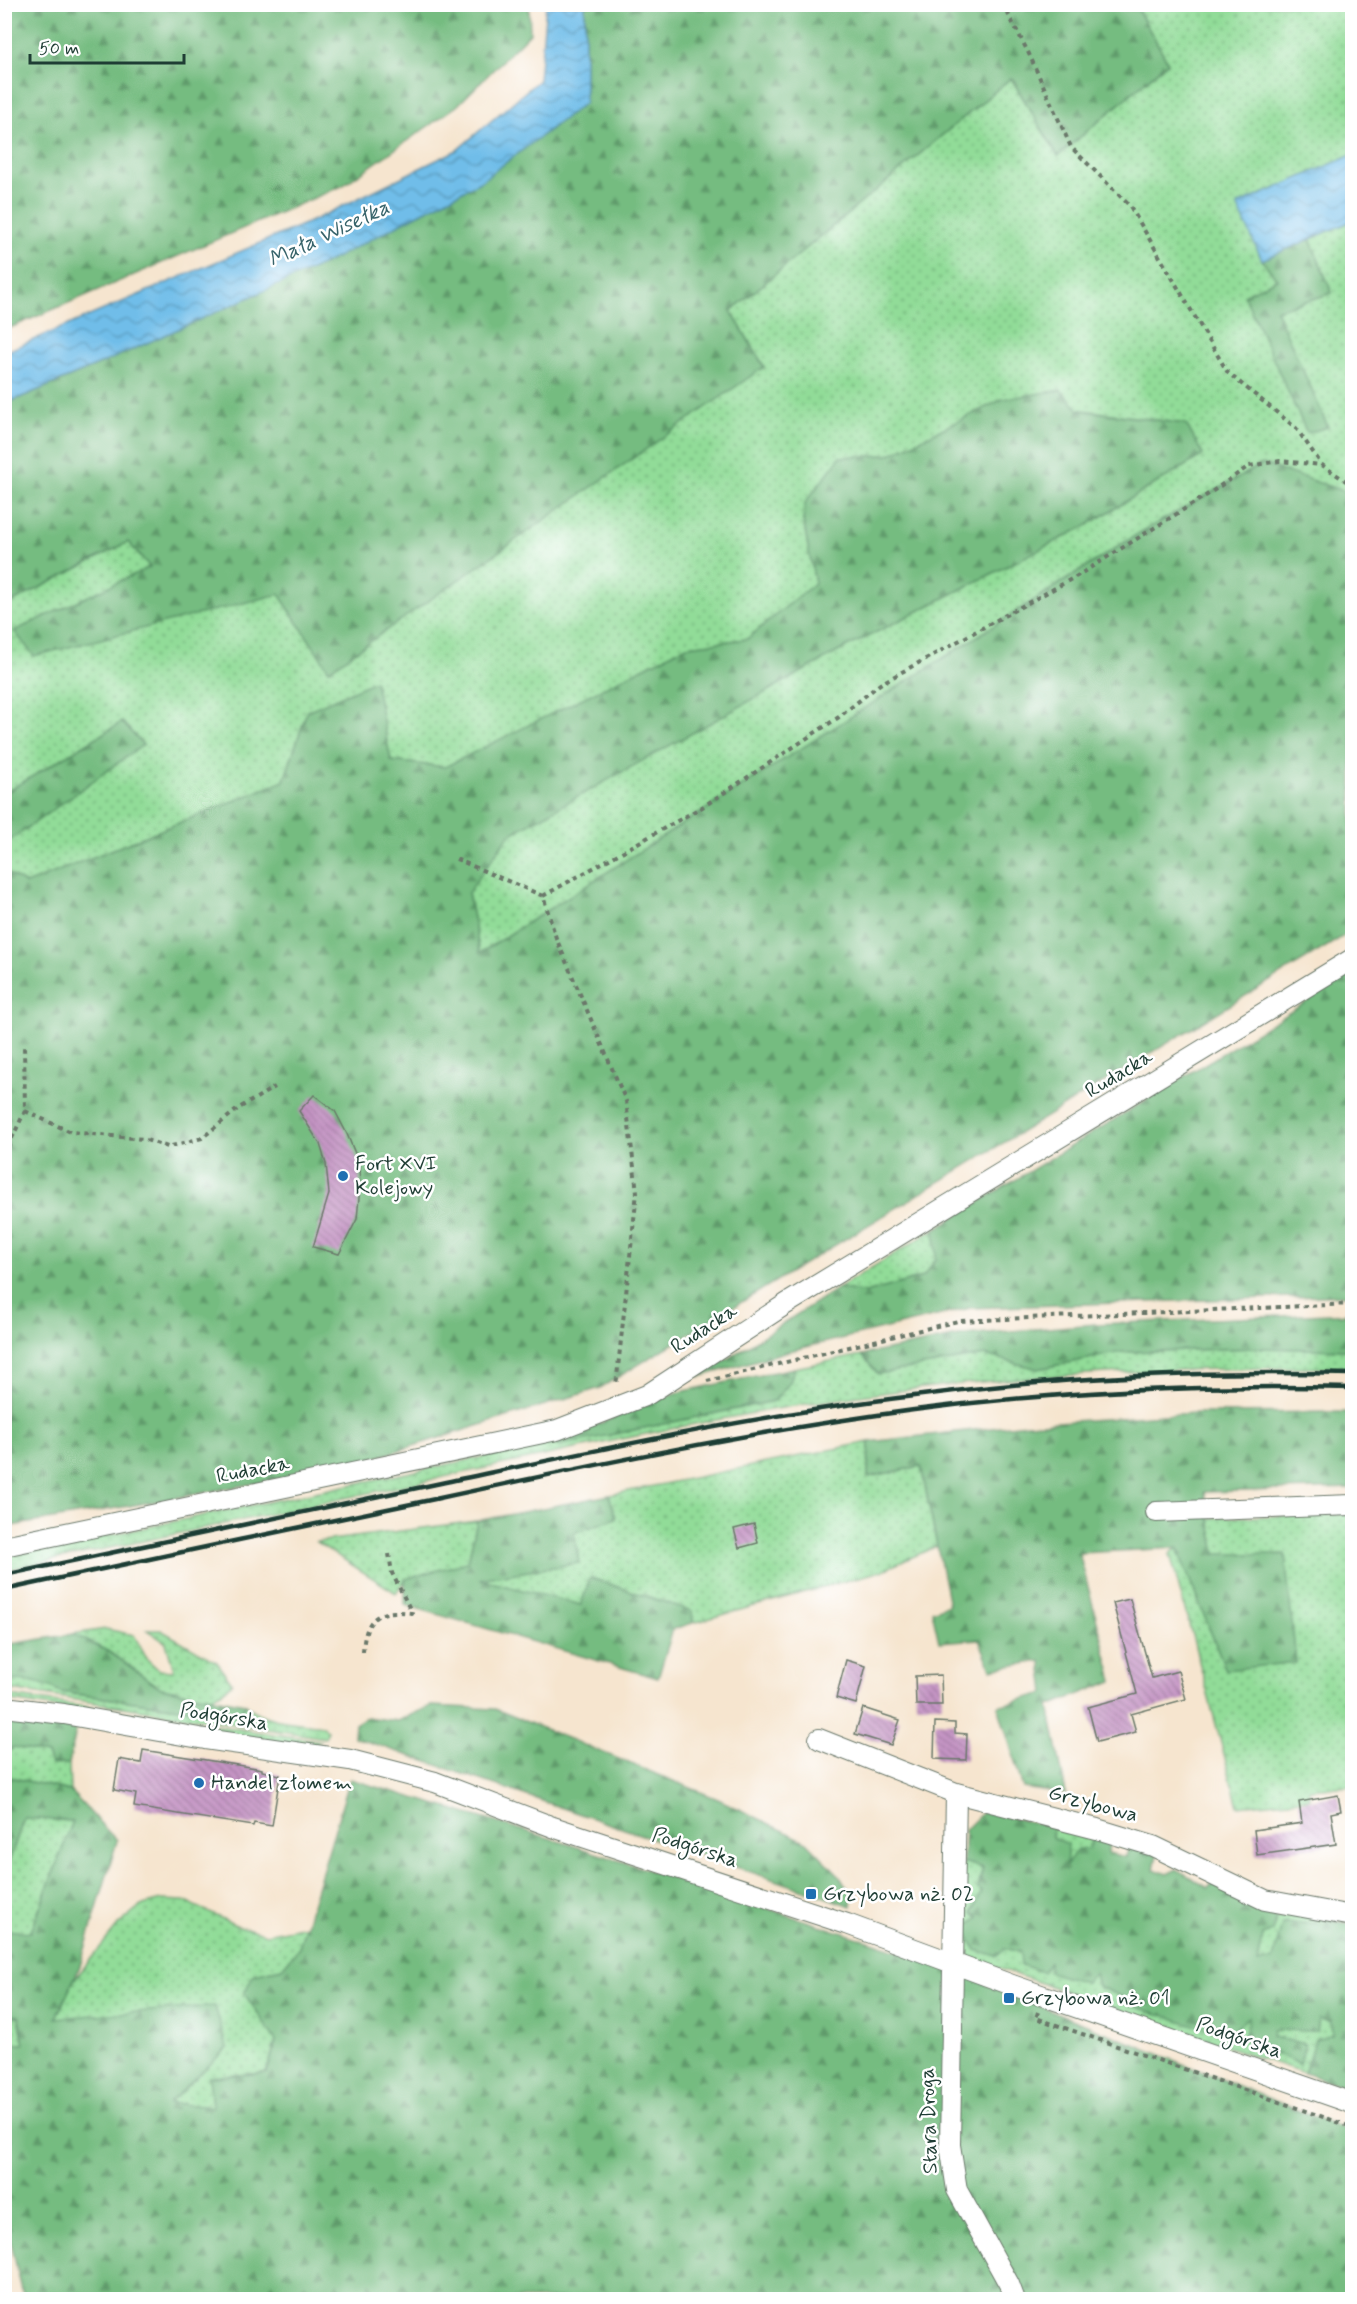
<svg xmlns="http://www.w3.org/2000/svg" width="1357" height="2304" font-family="Mynerve,sans-serif">
<style>
.grass{fill:url(#grass-dots);stroke:#588c66;stroke-width:1.5}
.forest{fill:url(#forest-firs);stroke:#4a7c5a;stroke-width:1.5}
.water{fill:url(#water-waves);stroke:#477d8e;stroke-width:1.5}
.building{fill:url(#building-back-hatch)}
.lines{fill:none;stroke-linecap:round;stroke-linejoin:round}
.minor-casing{stroke:#6a786a;stroke-width:22}
.path{stroke:#6a786a;stroke-width:4;stroke-dasharray:4.5 4.5;stroke-linecap:butt}
.minor{stroke:#fff;stroke-width:20}
.rail{stroke:#1f3d34;stroke-width:4.5}
.poi-dot{fill:#1f6fb2;stroke:#fff;stroke-width:2}
.labels{text-anchor:middle;dominant-baseline:central;stroke-width:5;stroke-linejoin:round;paint-order:stroke}
.street-label{font-size:21px;fill:#1f3d34;stroke:#fff}
.poi-label{font-size:21px;fill:#1f3d34;stroke:#fff;text-anchor:start}
.water-label{font-size:22px;font-style:italic;fill:#37636a;stroke:#fff}
</style>
<defs>
<pattern id="grass-dots" width="8" height="8" patternUnits="userSpaceOnUse" patternTransform="scale(1.5)"><rect width="8" height="8" fill="#91dc98"/><path d="M2 2h.1M6 6h.1" fill="none" stroke="#76b47d" stroke-width="1.8" stroke-linecap="round"/></pattern>
<pattern id="forest-firs" width="22" height="20" patternUnits="userSpaceOnUse" patternTransform="scale(1.5)"><rect width="22" height="20" fill="#74bc80"/><path d="M5 1l3.5 6h-7zM16 11l3.5 6h-7z" fill="#5f9a6a"/></pattern>
<pattern id="water-waves" width="16" height="10" patternUnits="userSpaceOnUse" patternTransform="scale(1.5)"><rect width="16" height="10" fill="#6fbde9"/><path d="M0 5q4-4 8 0t8 0" fill="none" stroke="#5b9bbe"/></pattern>
<pattern id="building-back-hatch" width="6" height="6" patternUnits="userSpaceOnUse" patternTransform="scale(1.5)"><rect width="6" height="6" fill="#c594c4"/><path d="M-1 5l2 2M0 0l6 6M5-1l2 2" fill="none" stroke="#9f7aa0"/></pattern>
</defs>
<rect width="100%" height="100%" fill="#fff"/>
<filter id="ink" filterUnits="userSpaceOnUse"><feTurbulence type="fractalNoise" baseFrequency=".0167" numOctaves="2"/><feDisplacementMap in="SourceGraphic" scale="12" xChannelSelector="R" yChannelSelector="G"/><feConvolveMatrix kernelMatrix="1 2 1 2 8 2 1 2 1" color-interpolation-filters="sRGB"/></filter>
<filter id="wash" filterUnits="userSpaceOnUse"><feTurbulence type="fractalNoise" baseFrequency=".008" numOctaves="4" result="noise"/><feDisplacementMap in="SourceGraphic" scale="24" xChannelSelector="R" yChannelSelector="G"/><feGaussianBlur stdDeviation="1.35" result="paint"/><feColorMatrix in="noise" values="0 0 0 0 0 0 0 0 0 0 0 0 0 0 0 0 0 1.4 0 .05"/><feComposite in="paint" operator="in"/></filter>
<g filter="url(#wash)">
<rect width="100%" height="100%" fill="#f6e5cf"/>
<path class="grass" d="M1135 5H1352V155L1238 205 1262 260 1277 279 1244 295 1328 427 1276 310 1332 293 1310 239 1352 221V494L1262 464 1138 534 480 954 468 893 508 835 843 649 1084 527 1203 455 1186 424 1003 399 889 455 840 457 803 520 815 583 747 639 687 646 445 767 391 761 375 682 307 711 284 781 26 884 5 872V844L143 745 122 722 5 793V606L128 542 151 568 15 631 34 655 279 594 329 670 764 366 731 311 1011 78 1058 156 1168 62Z
M935 1229 936 1259 923 1277 866 1293 838 1288Z
M1258 1348 1352 1350V1368C1176 1367 1000 1374 825 1401 714 1418 605 1443 495 1466 332 1501 168 1536 5 1570L4 1557 555 1442 557 1446 774 1401 790 1382 794 1368 862 1355 878 1374 985 1355 1038 1369 1122 1352Z
M869 1442 868 1477 921 1466 937 1546 881 1571 693 1623 692 1611 591 1578 581 1605 478 1579 579 1563 574 1532 616 1518 609 1495Z
M1352 1514V1786L1309 1789V1799L1238 1806 1170 1554 1177 1548 1225 1667 1216 1554 1209 1518Z
M477 1521 468 1562 406 1579 396 1593 316 1542Z
M106 1629 134 1635 147 1659 159 1670 174 1671 166 1643 147 1630H161L217 1662 232 1683 223 1691 211 1697 161 1688 109 1652 73 1634Z
M15 1679 46 1684 61 1692 238 1716 246 1704C263 1723 299 1722 323 1726L328 1731 325 1738 5 1689 4 1682Z
M4 1695 321 1741 313 1747 5 1700Z
M14 1747 47 1754 51 1764H69L70 1791 5 1776V1755Z
M24 1818 73 1821 30 1933 5 1930V1873Z
M1052 1826 1094 1838 1088 1849 1065 1868 1052 1837Z
M963 1862 983 1868 978 1888 983 1891 979 1917 1005 1948 1095 1973 1098 1986 1123 1997 1250 2016 1299 2064 1305 2044 1272 2037 1273 2029 1317 2031 1319 2019 1331 2021 1332 2035 1316 2040 1304 2073 971 1959 961 1943Z
M162 1900 184 1901 236 1925 266 1934 306 1926 299 1948 282 1968 254 1974 276 2041 266 2073 209 2077 213 2107 168 2103 227 2048 56 2018 74 1980 119 1924 143 1905Z
M1311 1915 1340 1922 1273 1959 1258 1964 1263 1935 1272 1931 1276 1917Z
M4 2015 19 2016 24 2044H5Z"/>
<path class="forest" d="M5 4 529 5 530 33 457 106 342 186 5 330Z
M585 5H1135L1168 62 1058 156 1011 78 731 311 764 367 329 670 279 594 34 656 14 631 150 567 128 542 5 606V404L98 365 585 103Z
M1310 239 1332 293 1276 310 1328 427 1307 433 1244 295 1277 279 1262 260Z
M1061 390 1079 410 1186 424 1203 455 1084 527 843 649 509 835 468 893 480 953 1138 534 1263 464 1352 494V931L600 1388 345 1467 158 1501 5 1527V872L26 884 284 781 307 711 375 681 391 761 445 767 687 646 747 639 815 583 803 520 805 503 840 457 889 455 1003 399Z
M122 722 143 745 5 844V793Z
M1352 974V1295L970 1308 785 1352 699 1377 838 1288 866 1293 923 1277 936 1259 935 1229Z
M1352 1313V1350L1258 1348 1122 1352 1038 1369 985 1355 878 1374 862 1355 964 1335 1096 1324Z
M794 1368 790 1382 774 1401 557 1446 555 1442 675 1393Z
M1352 1412V1488L1204 1492 1216 1554H1285L1296 1662 1226 1670 1177 1548 1079 1553 1113 1681 1049 1706 1066 1794 1023 1788 998 1706 1045 1693 1041 1661 991 1669 979 1639 939 1642 932 1611 949 1605 921 1466 868 1477 869 1442 1027 1424 1195 1413Z
M609 1495 616 1518 574 1533 579 1563 479 1579 581 1605 590 1578 692 1611 693 1623 673 1629 658 1678 405 1605V1579L468 1562 477 1521Z
M73 1634 109 1652 161 1688 246 1704 238 1716 61 1692C44 1683 24 1677 5 1682V1645Z
M431 1706 495 1709 718 1799 807 1842 840 1876 852 1896 851 1906 354 1737 355 1724 366 1717 397 1721Z
M5 1717 76 1730 69 1764 51 1765 47 1754 14 1747 5 1755Z
M5 1776 70 1791 117 1841 80 1966 56 2018 215 2006 227 2048 169 2103 212 2107 209 2077 267 2073 276 2041 244 1993 254 1974 282 1968 299 1948 350 1779 549 1838 918 1957 1352 2132V2299H24L5 2217 4 2044H24L19 2016 5 2015V1930L31 1932 73 1821 24 1818 5 1873Z
M983 1812 1052 1826V1837L1068 1844 1066 1866 1077 1849H1088L1094 1838 1109 1842 1108 1853 1126 1857 1129 1845 1157 1855 1154 1869 1167 1874 1177 1869 1208 1888 1213 1883 1276 1917 1272 1931 1263 1935 1258 1963 1273 1959 1282 1924 1340 1922 1352 1924V2086L1346 2087 1304 2073 1316 2039 1332 2034 1331 2021 1319 2019 1317 2031 1273 2030 1272 2037 1305 2044 1300 2064 1244 2040 1249 2017 1226 2035 1123 2003V1997L1098 1986 1095 1973 1085 1983 1049 1972V1961L1043 1972 1021 1965 1020 1952 1005 1948 996 1956 976 1950 963 1929 979 1917 972 1913 982 1891 978 1889 983 1868 963 1862 965 1830Z"/>
<path class="water" d="M546 5H585V103L480 182 322 265 98 365 5 404V352L314 220 457 150 539 80Z
M1352 155V221L1262 260 1237 205Z"/>
<g id="blocks">
<path class="building" d="M314 1095 335 1111 347 1134 359 1163 360 1187 357 1219 339 1254 313 1247 329 1194 326 1164 320 1144 299 1111Z
M754 1524 758 1543 739 1548 734 1529Z
M1130 1599 1152 1678 1178 1671 1186 1699 1131 1714 1136 1732 1097 1742 1088 1707 1137 1694 1113 1603Z
M846 1660 866 1666 856 1704 836 1698Z
M941 1675 942 1705H916L915 1676Z
M863 1708 900 1720 891 1745 855 1734Z
M935 1722 955 1723V1733L967 1734 966 1760 934 1759Z
M143 1750 262 1769V1771L280 1775 272 1826 254 1823 253 1826 134 1807 136 1794 114 1790 119 1759 141 1763Z
M1338 1795 1341 1811 1331 1813 1336 1844 1257 1855 1254 1830 1302 1823 1299 1802Z"/>
</g>
</g>
<g filter="url(#ink)">
<use href="#blocks" fill-opacity="0" stroke="#6a786a" stroke-width="1.5"/>
<g class="lines">
<g class="minor-casing">
<path id="minor" d="M1156 1512 1352 1505
M4 1546 557 1430 647 1395 786 1304 1352 959
M4 1707 64 1714 205 1739 350 1760 435 1782 553 1827 847 1924 1012 1985 1352 2103
M819 1739 956 1793 1097 1829 1153 1846 1265 1900 1352 1916
M956 1793 950 2145 957 2190 1009 2284 1015 2300"/>
</g>
<path class="path" d="M1003 4 1029 54 1071 147 1130 206 1228 373 1296 428 1322 465 1352 485
M456 859 543 896 556 938 626 1101 637 1192 616 1386
M543 896 704 806 839 717 880 684 1077 576 1207 495 1249 466 1280 461 1322 465
M25 1111 71 1132 143 1139 168 1147 202 1138 239 1108 275 1087
M4 1155 25 1111 24 1044
M707 1381 958 1321 1352 1304
M363 1652C365 1616 379 1609 412 1613L392 1573 389 1554
M1038 2012 1036 2018 1352 2127"/>
<use href="#minor" class="minor"/>
<path class="rail" d="M4 1575C150 1545 296 1514 441 1483 598 1450 755 1415 914 1396 1059 1377 1206 1370 1352 1374
M4 1590C148 1559 291 1529 435 1499 593 1465 753 1431 914 1410 1059 1391 1206 1384 1352 1388"/>
</g>
</g>
<g class="poi-dot">
<circle cx="343" cy="1176" r="6"/>
<circle cx="199" cy="1783" r="6"/>
<rect x="805" y="1888" width="12" height="12" rx="3"/>
<rect x="1003" y="1992" width="12" height="12" rx="3"/>
</g>
<g class="labels">
<g class="street-label">
<text transform="translate(1119 1074) rotate(-31)">Rudacka</text>
<text transform="translate(704 1329) rotate(-33)">Rudacka</text>
<text transform="translate(253 1470) rotate(-11)">Rudacka</text>
<text transform="translate(224 1717) rotate(9)">Podgórska</text>
<text transform="translate(1093 1804) rotate(15)">Grzybowa</text>
<text transform="translate(695 1848) rotate(18)">Podgórska</text>
<text transform="translate(1239 2038) rotate(19)">Podgórska</text>
<text transform="translate(929 2121) rotate(-92)">Stara Droga</text>
</g>
<g class="poi-label">
<text x="355" y="1164">Fort XVI<tspan x="355" dy="24">Kolejowy</tspan></text>
<text x="211" y="1783">Handel złomem</text>
<text x="823" y="1894">Grzybowa nż. 02</text>
<text x="1021" y="1998">Grzybowa nż. 01</text>
</g>
<g class="water-label">
<text transform="translate(329 234) rotate(-25)">Mała Wisełka</text>
</g>
</g>
<rect width="1357" height="2304" fill="none" stroke="#fff" stroke-width="24"/>
<path d="M30 54v9h154v-9" fill="none" stroke="#1f3d34" stroke-width="3"/>
<text x="39" y="54" font-size="18" fill="#1f3d34" stroke="#ffffff" stroke-width="4.5" paint-order="stroke">50 m</text>
</svg>
